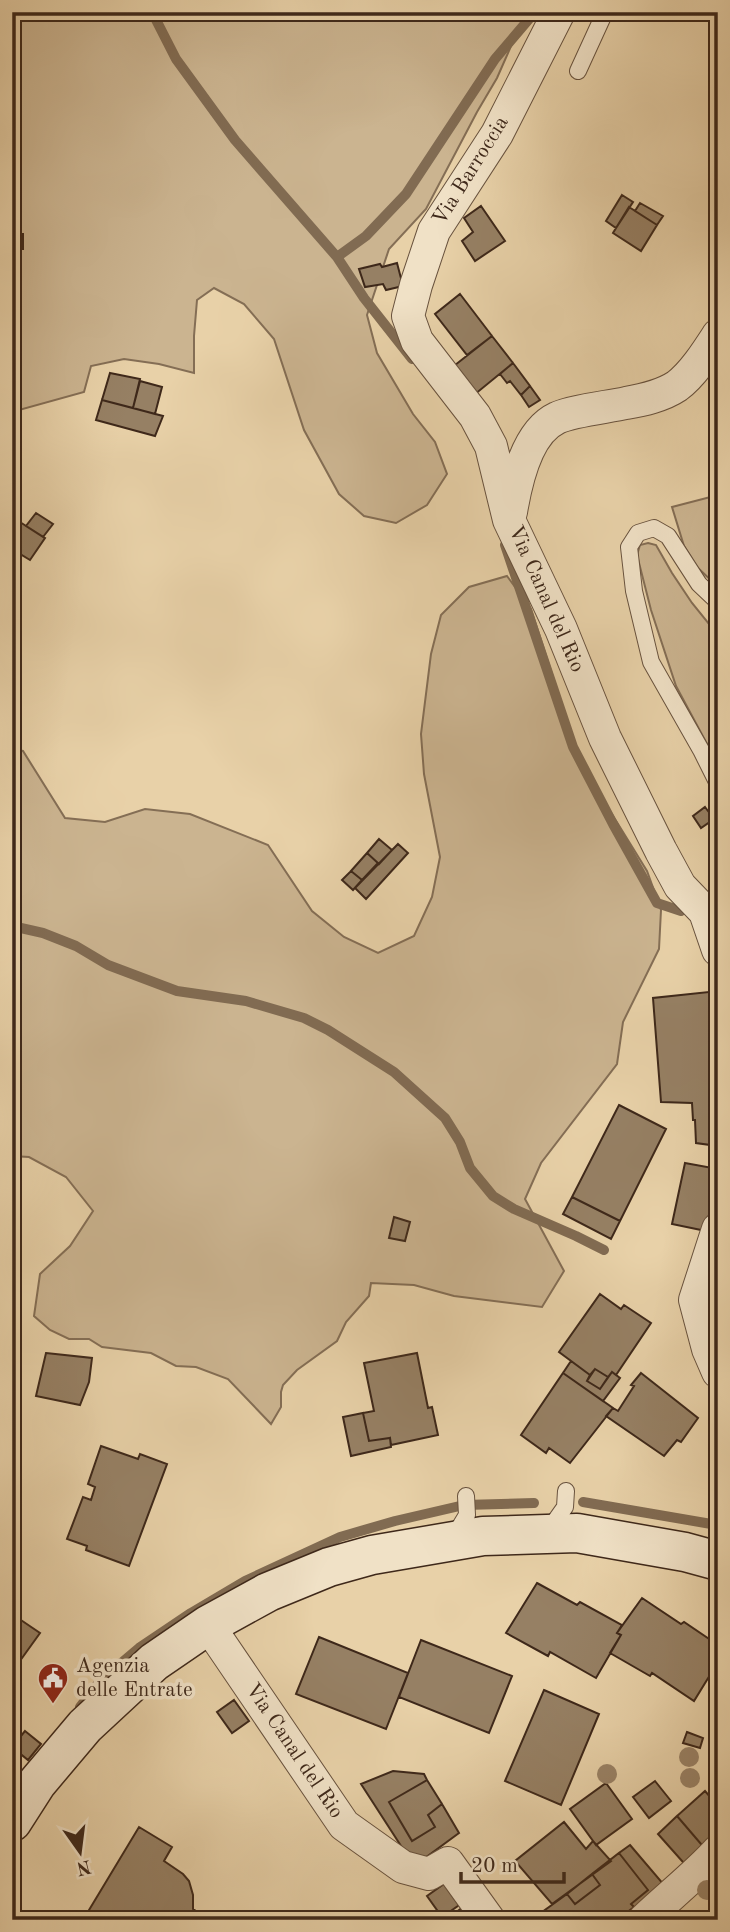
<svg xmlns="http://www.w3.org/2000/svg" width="730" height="1932" font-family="'Old Standard TT',serif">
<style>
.green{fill:#cbb490;stroke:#846e55;stroke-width:2}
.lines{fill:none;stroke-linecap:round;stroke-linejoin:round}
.stream{stroke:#816b52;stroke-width:10}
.building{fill:#968064;stroke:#3e281a;stroke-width:2}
.service-casing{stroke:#68523e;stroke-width:18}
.minor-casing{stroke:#68523e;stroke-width:34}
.secondary-casing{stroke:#3e281a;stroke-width:41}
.service{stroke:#f0e1c6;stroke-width:16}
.minor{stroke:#f0e1c6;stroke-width:32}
.secondary{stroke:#f0e1c6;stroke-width:38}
.tree{fill:#9a8367}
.labels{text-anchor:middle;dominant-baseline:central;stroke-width:7;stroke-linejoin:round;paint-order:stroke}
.street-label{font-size:21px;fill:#3e281a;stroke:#f0e1c6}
.poi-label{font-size:21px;fill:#3e281a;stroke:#f0e1c6;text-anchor:start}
</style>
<rect width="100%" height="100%" fill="#e8d1a8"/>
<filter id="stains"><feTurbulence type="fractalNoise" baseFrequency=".00286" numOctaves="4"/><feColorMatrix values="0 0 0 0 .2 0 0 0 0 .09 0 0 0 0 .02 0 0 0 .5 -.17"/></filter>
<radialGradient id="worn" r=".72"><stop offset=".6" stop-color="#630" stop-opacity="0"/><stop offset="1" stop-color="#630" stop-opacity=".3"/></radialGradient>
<path class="green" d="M12 12H526L497 78 477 112 426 209 389 249 367 315 377 353 413 414 435 442 447 474 427 505 396 523 364 516 339 494 304 430 274 339 244 304 214 288 197 300 194 336V373L159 364 124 359 91 366 84 392 12 412Z
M718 495V587L697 567 684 546 672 507Z
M648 543 656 545 672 573 692 603 718 635V760L706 742 676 686 651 610 637 555 640 545Z
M507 576 531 609 581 764 647 871 661 910 659 949 623 1022 617 1064 541 1163 525 1199 564 1271 542 1307 454 1296 414 1285 371 1283 369 1296 346 1322 337 1341 297 1370 283 1385 281 1392V1407L271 1424 228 1379 196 1367 176 1366 151 1353 102 1347 89 1339H69L50 1330 34 1316 40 1274 70 1246 93 1211 66 1177 29 1157 12 1156V749L23 751 65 818 105 822 145 809 190 814 268 845 312 911 344 937 378 953 414 936 432 897 440 857 424 774 421 734 431 654 441 615 469 587Z"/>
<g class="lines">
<path class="stream" d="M152 12 176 59 235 140 337 257 364 298 412 359
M337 257 366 236 406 194 495 59 535 12
M505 545 573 747 613 824 657 903 681 911
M12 926 43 933 76 946 108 965 177 991 246 1001 304 1018 328 1030 394 1072 445 1118 460 1142 470 1168 493 1196 514 1209 576 1236 604 1250
M583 1502 717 1525
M80 1707 100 1681 139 1648 191 1613 245 1581 340 1537 395 1521 464 1505 534 1503"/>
</g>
<path class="building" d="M622 195 633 202 616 228 606 221Z
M640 203 663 216 657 225 635 211Z
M481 206 505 241 475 261 462 241 473 232 464 218Z
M629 207 657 225 641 251 613 233Z
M12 234H23V249H12Z
M397 263 403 286 386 290 383 284 365 287 359 269 380 264 382 267Z
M460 294 492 336 467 355 435 314Z
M492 336 513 363 474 395 450 369Z
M513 363 530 386 521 395 510 381 507 383 500 374Z
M110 373 140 379 133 408 102 400Z
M140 381 162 387 155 414 133 408Z
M530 386 540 400 529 407 521 395Z
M102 400 163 416 155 436 96 420Z
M36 513 53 524 43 537 26 526Z
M12 517 45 538 30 560 20 554 12 560Z
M705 807 714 819 701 828 693 816Z
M379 839 392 850 379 864 367 853Z
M398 844 408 853 366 899 355 888Z
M367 853 378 863 362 880 351 871Z
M351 871 362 880 353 890 342 880Z
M718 991V1146L696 1143 695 1120H693L692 1103 661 1102 653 998Z
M619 1105 666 1129 620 1221 572 1197Z
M685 1163 718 1169 706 1231 672 1224Z
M572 1197 620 1221 611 1239 563 1214Z
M394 1217 410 1222 405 1241 389 1238Z
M600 1294 621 1309 624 1305 651 1323 616 1375 612 1372 608 1377 595 1369 590 1375 559 1352Z
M46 1353 92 1358 89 1382 80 1405 36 1396Z
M417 1353 428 1408 432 1407 438 1435 391 1445 390 1438 369 1441 363 1413 374 1411 364 1363Z
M571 1361 590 1375 587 1381 600 1389 612 1372 620 1378 603 1401 563 1373Z
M595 1369 608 1377 600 1389 587 1381Z
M563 1373 613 1408 570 1463 549 1448 546 1453 521 1435Z
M641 1373 698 1418 681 1442 677 1440 664 1456 606 1416 613 1408 618 1411 634 1386 631 1385Z
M363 1413 369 1441 390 1438 391 1447 351 1456 343 1417Z
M101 1446 138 1459 140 1454 167 1464 129 1566 86 1550 87 1546 67 1539 83 1497 91 1500 95 1487 88 1484Z
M537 1583 577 1605 580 1602 622 1625 617 1633 621 1635 596 1678 550 1652 548 1656 506 1633Z
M642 1598 681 1624 684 1622 718 1645V1662L694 1701 652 1673 650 1676 610 1653 621 1635 617 1633Z
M12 1614 40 1633 12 1672Z
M319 1637 408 1673 386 1729 296 1694Z
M421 1640 512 1676 489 1733 399 1697Z
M544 1690 599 1714 561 1805 505 1781Z
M234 1700 249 1721 232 1733 217 1712Z
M25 1731 41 1744 28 1760 12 1747Z
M687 1732 703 1738 700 1748 683 1743Z
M393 1771 424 1774 427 1780 389 1802 412 1841 435 1827 428 1815 442 1804 459 1833 414 1866 361 1784Z
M427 1780 442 1804 428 1815 435 1827 412 1841 389 1802Z
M655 1781 671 1801 649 1818 633 1797Z
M606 1783 632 1819 596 1845 570 1809Z
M705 1791 718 1806V1840L707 1851 677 1816Z
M677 1816 707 1851 690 1870 658 1834Z
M564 1822 586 1849 593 1841 611 1861 552 1904 515 1861Z
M139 1827 172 1847 164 1861 183 1874 189 1881 193 1895V1909L210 1920H83Z
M630 1845 665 1886 622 1920H617L634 1907 631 1904 648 1890 619 1853Z
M619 1853 648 1890 631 1904 634 1907 617 1920H542L538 1915 567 1894 575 1904 600 1885 592 1874Z
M592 1874 600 1885 575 1904 567 1894Z
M451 1879 465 1901 442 1917 427 1896Z
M467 1904 478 1920H446Z"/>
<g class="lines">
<g class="service-casing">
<path id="service" d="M578 71 605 12
M718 602 699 584 668 536 654 528 638 533 629 547 634 591 651 662 701 750 718 784
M548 1531 565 1507 566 1491
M453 1538 467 1515 466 1496"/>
</g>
<g class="minor-casing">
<path id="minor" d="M559 12 497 134 434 231 416 285 408 316 417 341 475 416 491 446 509 520 561 629 605 738 661 851 680 886 705 912 718 950
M511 512C516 482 527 432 557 418 571 411 608 407 626 403 643 400 662 396 677 386 693 374 707 352 718 335
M718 1229 695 1300 708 1349 718 1372
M208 1625 344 1825 403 1867 429 1874 448 1863 489 1920
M644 1920C668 1897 695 1876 718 1851"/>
</g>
<g class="secondary-casing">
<path id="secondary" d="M12 1822 37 1783 85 1726 154 1662 208 1625 268 1592 329 1567 372 1555 483 1536 577 1533 685 1552 718 1561"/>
</g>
<use href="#service" class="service"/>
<use href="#minor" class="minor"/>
<use href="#secondary" class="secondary"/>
</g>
<g class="tree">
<circle cx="689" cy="1757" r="10"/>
<circle cx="607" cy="1774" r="10"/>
<circle cx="690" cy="1778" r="10"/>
<circle cx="707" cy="1890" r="10"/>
</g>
<defs>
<g id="civic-pin" transform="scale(1.575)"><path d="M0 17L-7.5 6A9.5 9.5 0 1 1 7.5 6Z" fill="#8f2418" stroke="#f0e1c6"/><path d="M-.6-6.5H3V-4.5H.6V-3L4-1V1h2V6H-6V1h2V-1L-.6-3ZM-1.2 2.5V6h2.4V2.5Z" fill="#fff"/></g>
</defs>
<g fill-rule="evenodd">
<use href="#civic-pin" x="53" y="1678"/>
</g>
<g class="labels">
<g class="street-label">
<text transform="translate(471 171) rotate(-58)">Via Barroccia</text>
<text transform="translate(546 599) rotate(66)">Via Canal del Rio</text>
<text transform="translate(294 1751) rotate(56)">Via Canal del Rio</text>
</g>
<g class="poi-label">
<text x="76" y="1666">Agenzia<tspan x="76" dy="24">delle Entrate</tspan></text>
</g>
</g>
<rect width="730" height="1932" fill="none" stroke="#e8d1a8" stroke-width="42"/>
<rect x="14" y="14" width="702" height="1904" fill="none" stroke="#3e281a" stroke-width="3.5"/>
<rect x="21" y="21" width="688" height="1890" fill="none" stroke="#3e281a" stroke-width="2"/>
<g transform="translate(80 1852) rotate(166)" stroke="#f0e1c6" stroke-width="5" paint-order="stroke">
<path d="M0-5L12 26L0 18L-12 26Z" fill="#3e281a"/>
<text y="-10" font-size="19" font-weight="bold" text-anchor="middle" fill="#3e281a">N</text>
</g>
<path d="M461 1872v10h103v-10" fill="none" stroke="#3e281a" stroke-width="3.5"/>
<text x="471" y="1872" font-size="21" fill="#3e281a" stroke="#f0e1c6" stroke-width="5" paint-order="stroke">20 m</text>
<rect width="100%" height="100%" filter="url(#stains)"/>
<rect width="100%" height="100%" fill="url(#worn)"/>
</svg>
